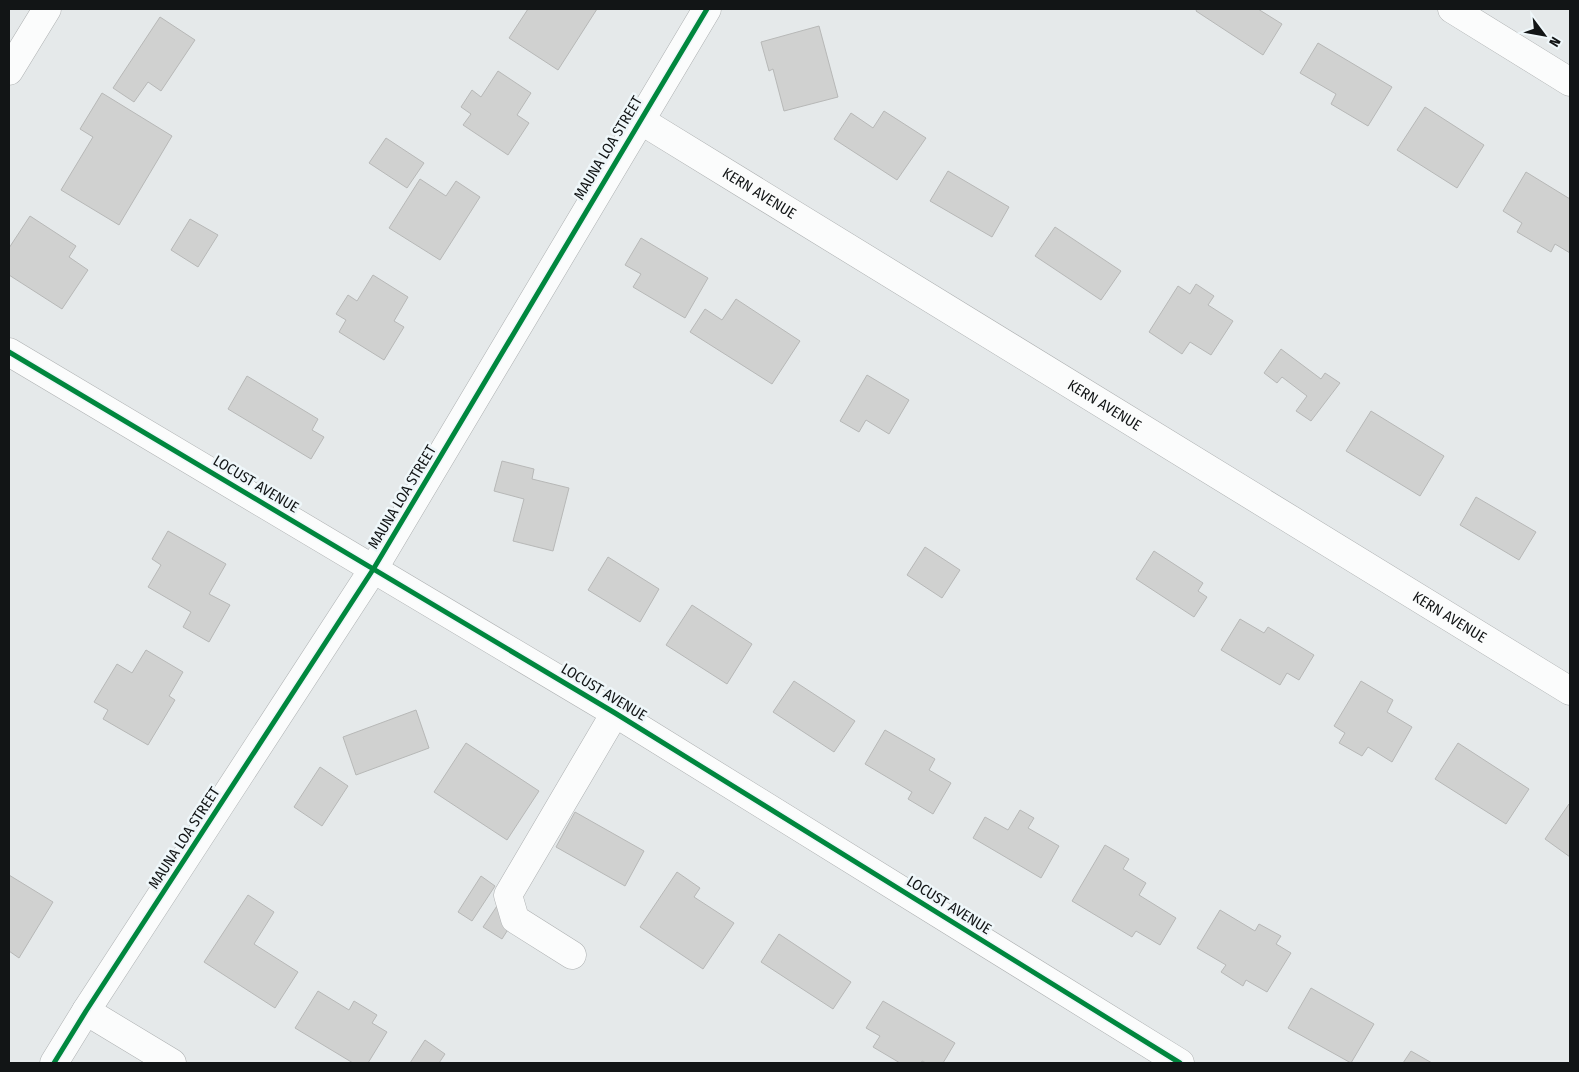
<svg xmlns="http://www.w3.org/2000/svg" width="1579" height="1072" font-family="'Fira Sans Condensed',sans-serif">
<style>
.building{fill:#d0d1d0;stroke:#b7b8b7}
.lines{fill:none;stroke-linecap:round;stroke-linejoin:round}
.minor-casing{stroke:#adb0b1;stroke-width:29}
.minor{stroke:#fbfcfc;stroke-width:28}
.cycleway-casing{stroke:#eff7fa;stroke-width:8}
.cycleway{stroke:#00873e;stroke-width:5}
.labels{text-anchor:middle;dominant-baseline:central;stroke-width:5;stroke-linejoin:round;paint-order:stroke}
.street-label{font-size:15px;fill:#121516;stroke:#eff7fa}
</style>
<rect width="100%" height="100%" fill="#e5e9ea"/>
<path class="building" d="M528 9H597L558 70 509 38Z
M1197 9H1258L1282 24 1263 55 1196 11Z
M160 17 195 40 161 91 148 82 134 102 113 88Z
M819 26 838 97 784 111 773 69 769 71 761 42Z
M1318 43 1392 87 1368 126 1331 104 1336 94 1300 73Z
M498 71 531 93 517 115 529 123 508 155 463 125 471 114 461 107 472 90 481 97Z
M102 93 172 136 119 225 61 190 93 137 80 129Z
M1425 107 1484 145 1457 188 1397 150Z
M884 111 926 138 897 180 834 139 851 113 873 128Z
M386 138 424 163 407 188 369 163Z
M948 171 1009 207 992 237 930 201Z
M1526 172 1570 199V253L1555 244 1551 252 1517 232 1522 223 1503 211Z
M420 179 446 196 456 181 480 197 440 260 389 228Z
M30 216 76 246 69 257 88 270 62 309 9 275V248Z
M190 219 218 235 198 267 171 250Z
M1055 227 1121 271 1101 300 1035 256Z
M641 238 708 278 685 318 633 287 641 274 625 265Z
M373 275 408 297 394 321 404 327 384 360 339 332 346 320 336 314 348 295 357 301Z
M1196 284 1214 296 1208 305 1233 321 1211 355 1190 342 1182 354 1149 332 1178 286 1190 294Z
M736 299 800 341 772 384 690 332 705 309 722 320Z
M1281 349 1321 379 1325 373 1340 383 1311 421 1296 411 1307 396 1282 377 1277 383 1264 373Z
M867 375 909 400 889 434 866 420 859 432 840 421Z
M247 376 318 419 312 430 324 437 311 459 228 409Z
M1371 411 1444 456 1420 496 1346 451Z
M502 461 534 469 532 479 569 488 553 551 513 541 524 499 494 491Z
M1476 497 1536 532 1519 560 1460 525Z
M168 531 226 564 209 594 230 605 209 642 183 627 191 612 148 587 161 565 152 559Z
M925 547 960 570 942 598 907 575Z
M1154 551 1203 583 1198 591 1207 597 1194 617 1136 579Z
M608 557 659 589 640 622 588 590Z
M692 605 752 644 727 684 666 645Z
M1240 619 1264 633 1268 627 1314 655 1299 680 1287 673 1280 685 1221 650Z
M146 650 183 672 169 696 175 700 148 745 103 719 108 710 94 702 117 664 132 673Z
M794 681 855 721 834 752 773 712Z
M1361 681 1393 700 1387 712 1412 727 1392 762 1368 747 1362 756 1339 743 1345 733 1334 726Z
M416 710 429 748 356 775 343 737Z
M885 730 935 759 929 770 951 783 933 814 908 799 912 792 865 764Z
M466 743 539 791 507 840 434 792Z
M1458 743 1529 789 1506 824 1435 779Z
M320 767 348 786 322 826 294 807Z
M1569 804 1570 805V857L1545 839Z
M1020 810 1034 818 1028 828 1059 846 1041 878 973 838 985 817 1008 830Z
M575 812 644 851 625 886 556 847Z
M1105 845 1129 859 1123 869 1146 883 1139 895 1176 918 1160 945 1136 931 1132 937 1072 901Z
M677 872 700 888 694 897 734 923 703 969 640 927Z
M9 875 53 902 19 958 9 951Z
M481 876 495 886 472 921 458 912Z
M248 895 274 912 254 944 298 972 275 1008 204 962Z
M503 897 521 909 502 939 483 927Z
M1220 910 1255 931 1259 924 1281 936 1276 944 1291 953 1267 992 1246 980 1243 986 1221 972 1226 965 1197 948Z
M779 934 851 982 833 1009 761 962Z
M1311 988 1374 1024 1351 1063 1288 1028Z
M318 991 349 1010 354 1001 377 1015 372 1023 387 1032 368 1063H353L295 1028Z
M883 1001 955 1043 943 1063H926L922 1061 921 1063H900L873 1047 880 1036 866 1028Z
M425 1040 445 1054 439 1063H410Z
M1411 1051 1432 1063H1403Z"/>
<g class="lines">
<g class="minor-casing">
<g id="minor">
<path d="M1452 9 1570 82"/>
<path d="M9 71 47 9"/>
<path id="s1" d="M640 120 1570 691"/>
<path d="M9 352 615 713 1180 1063"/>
<path d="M572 955 515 919 508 895 615 713"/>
<path d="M86 1011 172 1063"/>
<path d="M54 1063 86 1011 374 568 707 9"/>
</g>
</g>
<use href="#minor" class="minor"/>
<g class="cycleway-casing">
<path id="cycleway" d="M9 352 615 713 1180 1063
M54 1063 86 1011 374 568 707 9"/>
</g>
<use href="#cycleway" class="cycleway"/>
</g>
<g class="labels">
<g class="street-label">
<text transform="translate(608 148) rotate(-59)">MAUNA LOA STREET</text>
<text stroke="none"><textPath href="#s1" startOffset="140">KERN AVENUE</textPath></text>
<text stroke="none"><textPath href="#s1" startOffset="545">KERN AVENUE</textPath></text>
<text transform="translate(256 484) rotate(31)">LOCUST AVENUE</text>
<text transform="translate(402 497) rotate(-59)">MAUNA LOA STREET</text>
<text stroke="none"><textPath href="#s1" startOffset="950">KERN AVENUE</textPath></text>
<text transform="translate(604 692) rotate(31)">LOCUST AVENUE</text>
<text transform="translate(184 838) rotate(-57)">MAUNA LOA STREET</text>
<text transform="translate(949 905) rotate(32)">LOCUST AVENUE</text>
</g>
</g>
<rect width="1579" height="1072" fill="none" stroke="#121516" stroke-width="20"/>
<g transform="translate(1544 35) rotate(122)" stroke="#eff7fa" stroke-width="4" paint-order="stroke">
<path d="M0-4L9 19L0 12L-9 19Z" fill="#121516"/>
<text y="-8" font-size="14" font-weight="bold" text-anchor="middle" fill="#121516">N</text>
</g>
</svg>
